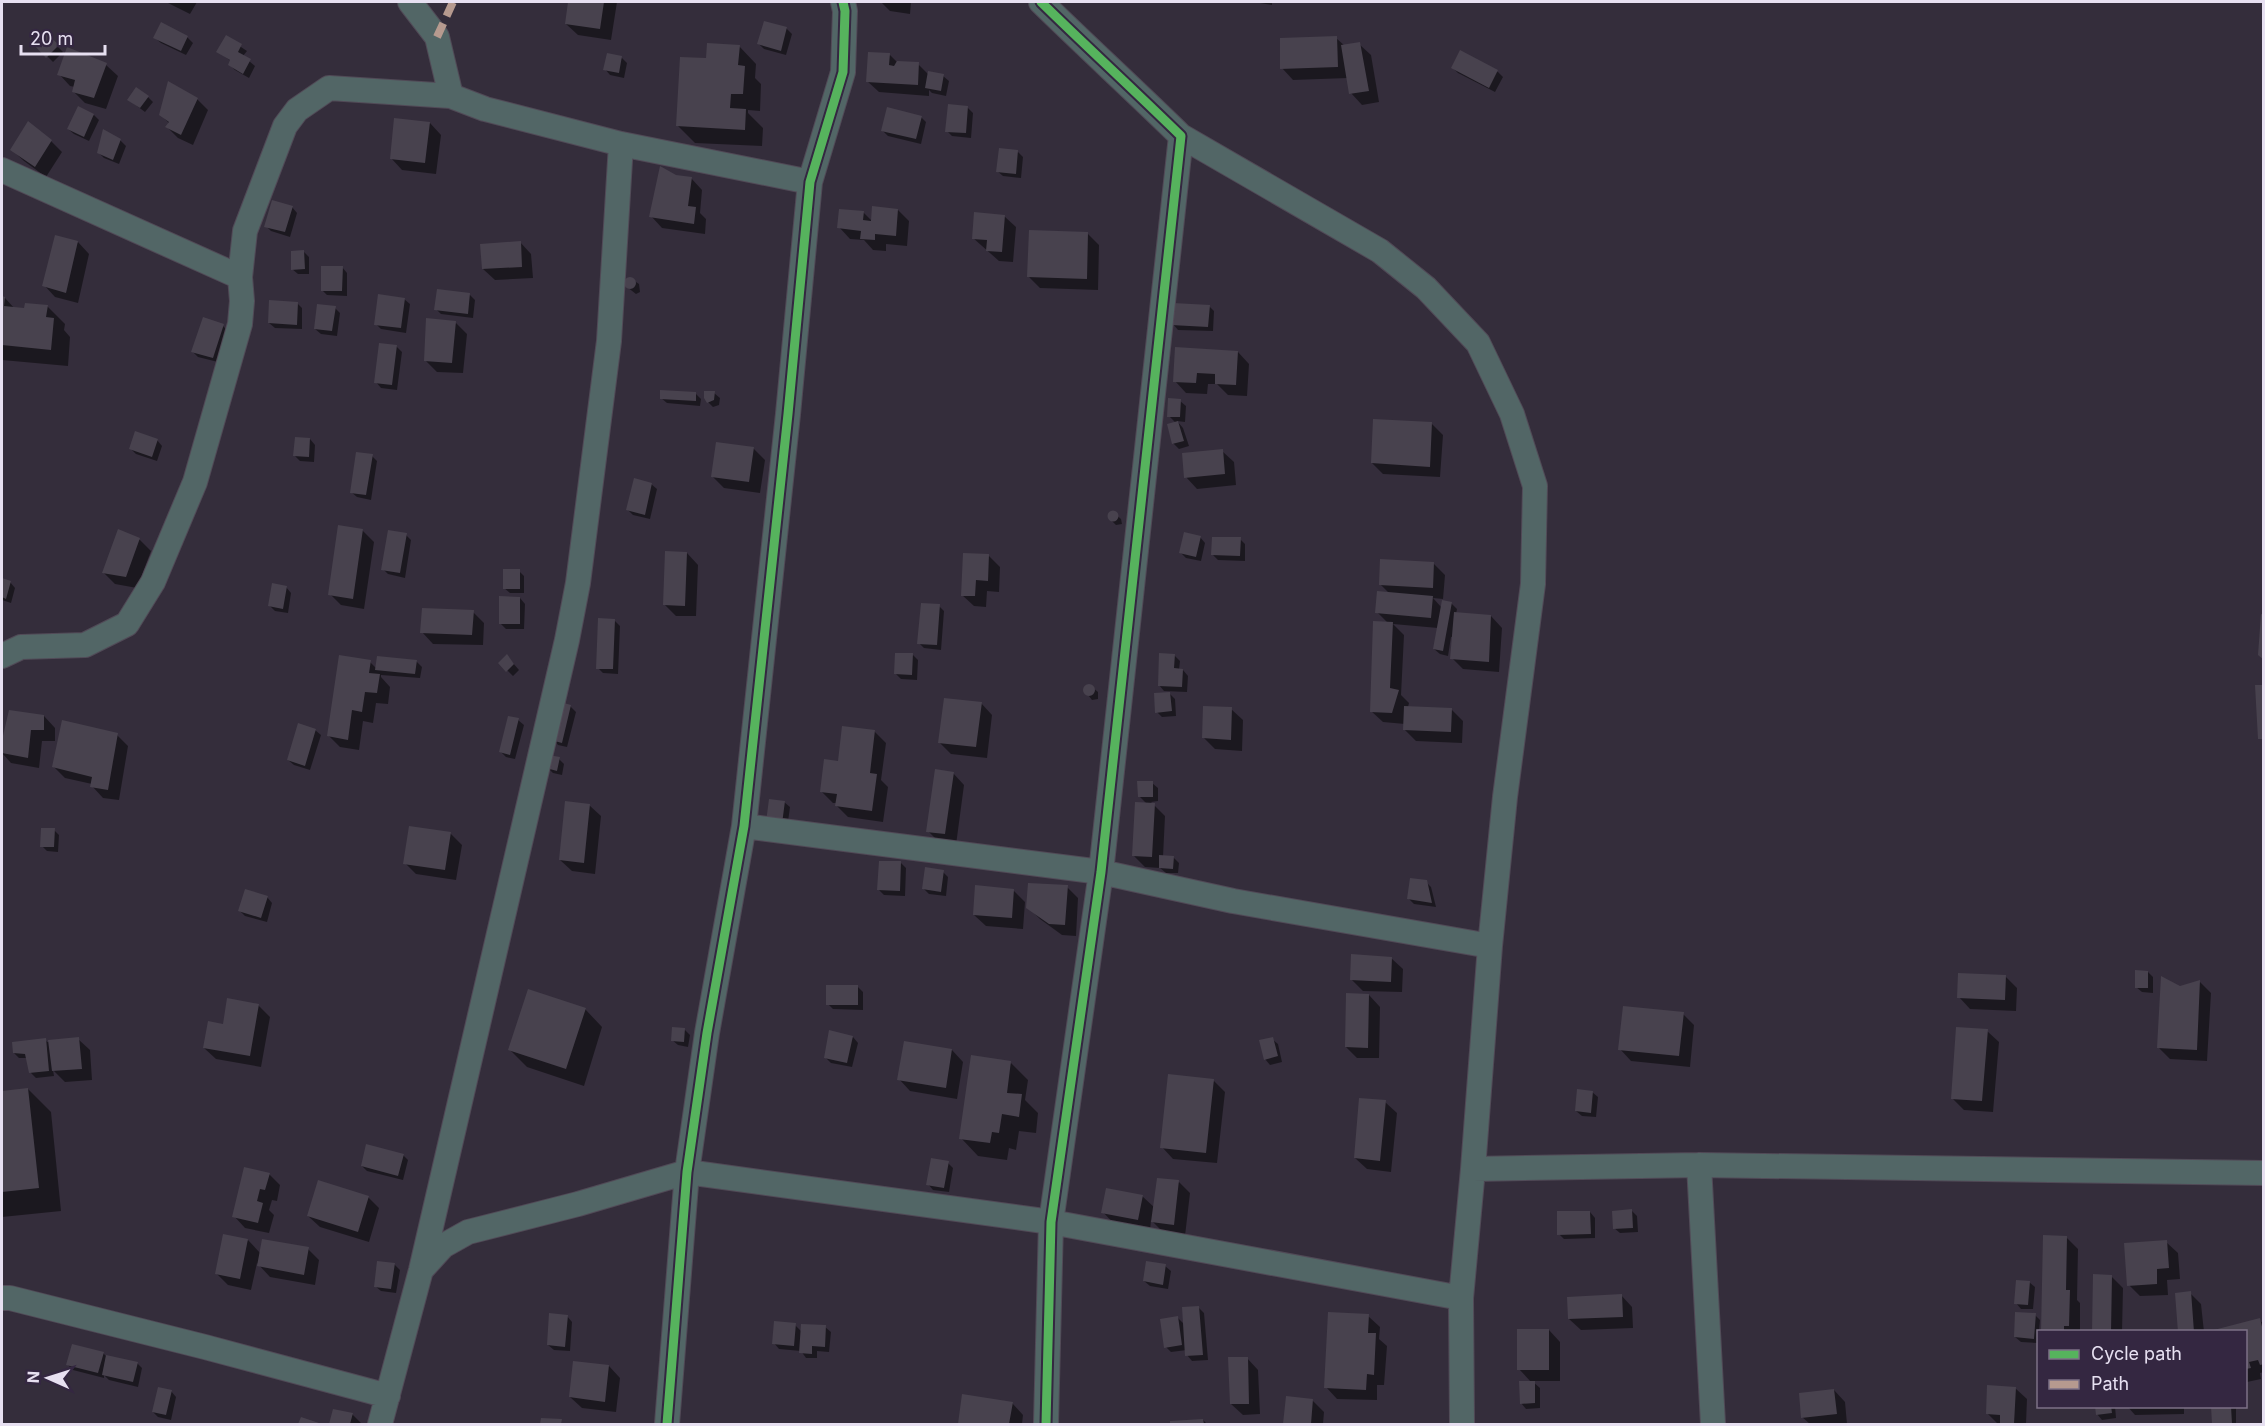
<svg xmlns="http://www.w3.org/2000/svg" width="2265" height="1426" font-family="Inter,sans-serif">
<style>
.shadow{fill:#0007}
.building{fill:#48424e}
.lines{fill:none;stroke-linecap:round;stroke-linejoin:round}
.street-casing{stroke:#514a57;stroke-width:26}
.street{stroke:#526666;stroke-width:24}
.quiet{stroke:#b69a8f;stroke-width:8;stroke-dasharray:15 8;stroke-linecap:butt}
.cycleway-casing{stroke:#342741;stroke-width:13}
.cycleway{stroke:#56b35d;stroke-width:9}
</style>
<rect width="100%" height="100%" fill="#342d3b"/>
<path class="shadow" d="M166 2H197L190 14Z
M569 2H617L611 40 578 35 566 24Z
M881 2H911L910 14 890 11Z
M1254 2H1272V5Z
M786 28 792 34 786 55 764 49 759 44Z
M46 35 63 52 53 62 36 45Z
M187 37 193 43 186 55 161 43 155 38Z
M226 37 247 51 243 56 255 66 249 78 235 70 230 65 231 61 218 52Z
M1336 38 1345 46 1359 44 1371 55 1379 102 1362 105 1351 93 1348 78 1293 80 1282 68Z
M739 46 756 64 755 78 761 84 760 111 748 110V113L763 128 762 146 695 143 678 126 707 60Z
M68 49 106 65 118 76 106 109 85 103 74 92 75 87 70 86 59 74Z
M1461 52 1498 72 1503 77 1495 92 1458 73 1453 68Z
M890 55 898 63 918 64 929 75 943 76 949 81 946 96 932 93 929 90V96L879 92 867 81Z
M622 58 627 63 624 78 610 75 605 69Z
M148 97 153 102 145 112 129 100Z
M197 99 208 110 193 145 178 138 167 127 170 124 160 114Z
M967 107 973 113 971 138 952 136 947 131Z
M94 115 99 120 89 141 74 134 68 129Z
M921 117 926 122 921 144 888 136 882 130Z
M430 123 441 135 436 174 402 170 391 158Z
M120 140 126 146 119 164 104 158 98 152Z
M51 141 62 152 46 177 24 161 12 150Z
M1018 152 1023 157 1021 178 1003 176 997 171Z
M676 177 691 178 702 190 700 213 706 219 705 234 662 228 651 216Z
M292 207 297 213 290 237 271 231 266 226Z
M898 210 909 221 907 246 886 244V251L873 250 864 240 850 239 839 227 863 212 872 221Z
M1004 216 1016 227 1013 262 999 261 973 238Z
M1088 234 1099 245 1098 290 1040 288 1029 277Z
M78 242 89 254 78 303 55 297 44 285Z
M520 242 531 254 533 278 495 280 483 269Z
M304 252 309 257V274H298L292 269Z
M342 267 347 273V296L327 295 322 290Z
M630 278 639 284 640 292 636 294 627 287 626 280Z
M470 295 475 300 473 318 441 314 436 309Z
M2 298H5L15 309 47 306 65 324 64 330 70 337 68 366 2 360Z
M404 299 410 304 406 333 381 329 376 324Z
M297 303 302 308V329L275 328 269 323Z
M1209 306 1214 311 1213 331 1178 330 1173 324Z
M335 308 340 313 337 336 321 334 315 329Z
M456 323 467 334 463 373 437 372 426 361Z
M223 326 228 331 218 362 198 357 193 352Z
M396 346 402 352 397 390 381 388 376 382Z
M1238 352 1249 364 1247 396 1228 395 1217 384H1208L1207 394 1186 393 1175 381Z
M714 393 720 398 719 405 713 407 708 402Z
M696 394 701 399 700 406 667 403 661 398Z
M1180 401 1186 406 1185 422 1177 421 1183 428 1189 446 1179 449 1173 443 1176 423 1169 416Z
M1431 423 1443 435 1440 477 1383 474 1372 463Z
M310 439 315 445 314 462 300 461 295 456Z
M157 440 162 446 157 461 136 454 131 449Z
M753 448 765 460 760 493 724 488 713 477Z
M1222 451 1234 462 1236 485 1197 489 1186 477Z
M372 456 377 461 371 500 357 497 351 492Z
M651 484 657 489 650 519 633 515 628 510Z
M1113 512 1121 519 1122 524 1116 525 1109 518V514Z
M362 530 374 542 364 609 341 605 330 594Z
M119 531 140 540 151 551 137 588 115 584 103 572Z
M406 535 411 540 405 578 388 574 383 569Z
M1200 537 1205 543 1201 561 1186 558 1181 553Z
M1240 539 1245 544V561L1218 560 1213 555Z
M687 553 698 565 696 616H676L664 604Z
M989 556 1000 567 999 592 987 591 986 607 974 606 962 595Z
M1433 563 1445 575 1443 599 1433 598 1442 608 1451 603 1457 609 1456 614 1491 616 1502 628 1499 672 1463 669 1452 658 1453 637H1451L1448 656 1440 654 1434 649 1438 628 1393 624 1404 635 1401 695 1409 703 1408 707 1452 710 1463 721 1462 743 1416 741 1404 729 1405 724 1383 722 1371 711 1388 623 1377 612 1389 593 1380 584Z
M519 571 524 576V593H510L504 588Z
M2 580 10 582 15 588 11 603 2 600Z
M286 587 291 593 288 613 275 611 270 606Z
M520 598 525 604 524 629H506L500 623Z
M939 606 944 611 941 650 924 648 919 643Z
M473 612 484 623 483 645 433 644 422 632Z
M615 621 620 626 618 674 603 673 598 668Z
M913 655 918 660 917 680 901 679 896 674Z
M1174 655 1180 661 1179 670H1183L1188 676 1187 692 1164 691 1159 685Z
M507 656 519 670 513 676 500 663Z
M416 661 422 667 420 678 381 675V677L390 687 388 704 376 703 373 723 363 721 359 750 340 747 329 736 370 662 377 669Z
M1088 686 1092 687 1098 692V699L1092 700 1085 691Z
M1169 693 1175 699 1176 716 1162 717 1157 712Z
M981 703 992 715 987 758 951 754 940 743Z
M570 706 576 712 567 747 558 745 553 739Z
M1231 709 1243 720 1242 751 1215 749 1204 738Z
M10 711 44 716 55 728V741H42L39 768 11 763 2 753Z
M518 720 524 725 515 759 506 757 501 752Z
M315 730 321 735 310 770 294 765 288 760Z
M874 731 886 743 881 780 888 787 883 822 848 817 837 806V803H833L821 791 839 762Z
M117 735 128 746 119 800 103 798 92 786V784L65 778 53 766Z
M559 759 564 764 562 775 553 773 548 768Z
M953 773 964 785 956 845 939 842 928 831Z
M1152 783 1158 788V801L1151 802 1165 816 1163 857H1173L1179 863 1178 873H1166L1160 868 1145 867 1134 856 1147 804 1139 796Z
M784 802 790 807 787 829 773 827Z
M589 805 601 816 595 874 572 871 560 860Z
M54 830 59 835 58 852 47 851 42 846Z
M450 833 462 845 456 880 416 874 405 863Z
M901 863 906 868 905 896 884 895 879 890Z
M943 872 948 877 946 896 929 894 923 888Z
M1426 882 1431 887 1436 907 1414 904 1409 899Z
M1067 887 1078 898 1076 936 1062 935 1040 919 1028 907Z
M1014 891 1025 902 1023 929 986 926 974 915Z
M267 897 272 903 267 922 245 916 240 911Z
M1391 958 1403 969 1402 992 1363 991 1351 979Z
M2148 972 2153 977V993L2142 992 2136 987Z
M2005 976 2017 988 2016 1011 1970 1009 1959 997Z
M2200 982 2211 993 2207 1061 2170 1059 2159 1048Z
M2262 984H2264V1005L2262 1003Z
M857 986 863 992V1010L833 1009 828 1004Z
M1369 995 1380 1007 1379 1058H1357L1346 1047Z
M258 1005 270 1017 261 1067 216 1059 204 1048 224 1025Z
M585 1009 602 1027 584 1086 527 1067 510 1050Z
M1683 1014 1694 1025 1690 1067 1631 1061 1620 1049Z
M685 1030 690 1035 688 1047 678 1045 672 1040Z
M1987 1031 1999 1042 1993 1112 1964 1110 1953 1099Z
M853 1037 858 1043 852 1067 831 1063 825 1057Z
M45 1039 47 1042 78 1039 90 1050 92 1080 65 1082 53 1070 54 1076 36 1078 31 1073 27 1058H19L14 1053Z
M1272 1039 1278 1044 1282 1062 1270 1065 1265 1059Z
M952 1050 963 1062 957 1099 910 1091 899 1079Z
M1011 1063 1028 1080 1025 1100 1038 1113 1036 1133 1019 1131 1016 1150 1009 1148 1007 1160 978 1156 961 1138Z
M1214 1081 1225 1092 1217 1163 1173 1159 1162 1147Z
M28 1089 51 1112 61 1211 2 1217V1092Z
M1592 1092 1598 1097 1596 1117 1582 1116 1576 1111Z
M1385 1102 1397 1113 1391 1172 1367 1169 1355 1158Z
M403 1155 408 1160 403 1180 367 1171 362 1166Z
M948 1163 953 1168 949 1192 933 1190 928 1184Z
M269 1174 280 1185 277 1201 272 1200 269 1210 274 1215 269 1233 245 1228 234 1216Z
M1179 1182 1190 1193 1185 1236 1164 1233 1151 1220 1150 1231 1114 1224 1103 1212 1142 1196 1155 1208Z
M368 1197 379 1208 369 1242 320 1227 308 1216Z
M1632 1211 1637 1216 1638 1232 1620 1233 1614 1228Z
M1590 1212 1595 1218V1238L1564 1239 1559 1234Z
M2066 1237 2078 1249 2077 1300 2080 1303V1332H2043Z
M248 1240 261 1254 308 1249 319 1260 315 1285 270 1277 257 1263 251 1290 228 1285 216 1273Z
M2166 1242 2178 1253 2180 1279 2167 1280 2168 1295 2140 1296 2129 1285Z
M394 1264 400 1270 396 1293 381 1291 375 1286Z
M1165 1266 1171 1271 1168 1289 1150 1286 1144 1281Z
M2111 1276 2123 1288 2122 1332H2094Z
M2029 1282 2035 1287 2033 1309H2021L2016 1303Z
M2190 1293 2201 1304 2204 1332H2180Z
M1621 1295 1632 1307 1633 1328 1581 1330 1569 1319Z
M1199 1308 1204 1313 1208 1360 1192 1361 1187 1355V1350L1171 1352 1166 1347 1178 1318 1185 1325Z
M2035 1315 2040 1320 2038 1343 2021 1342 2015 1337Z
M567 1316 572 1322 570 1351 554 1350 548 1345Z
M1368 1316 1380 1327 1379 1339 1387 1346 1384 1385H1377V1400L1337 1399 1326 1387Z
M2259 1320 2264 1324V1372L2260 1373 2261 1379 2247 1382 2246 1332Z
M795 1325 802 1332 825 1327 831 1332 829 1352 817 1351V1358H806L801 1351 779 1349 774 1343Z
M1549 1330 1560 1342V1381H1532L1540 1388V1408L1526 1409 1521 1403 1532 1383 1519 1369Z
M103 1353 106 1356 137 1363 142 1368 138 1387 109 1380 104 1375V1378L73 1370 68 1365Z
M1247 1358 1258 1370 1260 1414 1243 1415 1231 1404Z
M609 1366 620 1378 616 1412 582 1408 570 1397Z
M2015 1388 2027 1399 2026 1424H1998L1987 1413Z
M1834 1390 1845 1402 1847 1424H1810L1802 1417Z
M171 1391 176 1397 171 1420 158 1417 153 1412Z
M963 1395 1012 1403 1023 1415 1022 1424H959Z
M1287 1398 1312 1400 1324 1412 1323 1424H1285Z
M2096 1406H2115L2116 1418 2102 1420 2097 1414Z
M2127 1406H2184V1414L2135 1415Z
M2213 1406H2236V1424H2214Z
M334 1410 352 1414 362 1424H331Z
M1203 1420 1207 1424H1172V1422Z"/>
<path class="building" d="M568 2H604L600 29 565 24Z
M764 21 787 27 781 51 757 44Z
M161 22 188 36 181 51 153 38Z
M46 33 59 45 46 58 34 45Z
M226 35 242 44 238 52 251 59 243 74 228 65 230 60 216 52Z
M1337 36 1338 67 1280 69V38Z
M1360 42 1369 91 1349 94 1341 45Z
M707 43 740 45 738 65 745 66 743 94H731L730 108 746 109 745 130 676 126 680 57 706 58Z
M67 47 107 63 94 98 72 92 75 80 57 75Z
M1460 50 1498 70 1489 88 1451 68Z
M868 52 890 53 889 65 894 66 897 61 919 62 918 85 866 82Z
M607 53 622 56 619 73 603 70Z
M928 71 944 74 941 91 925 88Z
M168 81 198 98 181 135 165 127 169 122 159 115Z
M136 87 149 96 140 108 127 100Z
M948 104 968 106 966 133 945 132Z
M78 106 94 114 84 137 67 129Z
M887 107 922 116 916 139 881 131Z
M394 118 430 122 425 163 390 159Z
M28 121 52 140 35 167 10 150Z
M103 129 121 139 113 160 97 153Z
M999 148 1018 150 1016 174 996 172Z
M660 166 676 175 692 177 688 206 696 207 694 224 649 217Z
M272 200 293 206 285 232 264 227Z
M872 206 898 209 896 236 875 234V240L860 239 861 231 837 228 839 209 864 211 863 220 871 221Z
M974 212 1005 215 1002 252 986 251 987 240 972 239Z
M1029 230 1088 232 1087 279 1027 277Z
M55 235 78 241 66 293 42 286Z
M521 241 522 267 482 269 480 244Z
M304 250 305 269 291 270V251Z
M321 266H343L342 291H321Z
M624 283a6 6 0 1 1 12 0a6 6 0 1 1-12 0Z
M437 289 470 293 468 314 434 310Z
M378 294 405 298 401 328 374 325Z
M2 296 5 297 4 306 24 308 25 303 48 305 46 317 54 318 51 350 2 345Z
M269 300 298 302 297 325 268 323Z
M1173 303 1210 305 1208 327 1171 325Z
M317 304 336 306 332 331 314 329Z
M203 317 224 324 213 358 191 352Z
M426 318 456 321 452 363 424 361Z
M379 343 397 345 392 385 374 383Z
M1175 347 1238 351 1236 385 1215 384V374L1197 373 1196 383 1173 382Z
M660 390 696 392V401L660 399Z
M704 391H715L714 400 707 403 704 398Z
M1168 398 1181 399 1180 417H1167Z
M1373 419 1432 422 1430 467 1371 463Z
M1178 421 1184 441 1172 444 1167 424Z
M135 431 158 439 152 457 129 449Z
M295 437 310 438 309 457 293 456Z
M716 442 754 447 749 482 711 477Z
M1223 449 1225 474 1184 478 1182 453Z
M356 452 373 454 366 495 350 493Z
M634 478 652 483 645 515 626 510Z
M1107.5 516a5.5 5.5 0 1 1 11 0a5.5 5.5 0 1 1-11 0Z
M338 525 363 529 353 599 328 595Z
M118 529 140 538 126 577 102 573Z
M388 530 407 533 400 573 381 570Z
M1184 532 1201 536 1196 557 1179 553Z
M1212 537H1241L1240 556 1211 555Z
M665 551 687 552 685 606 663 605Z
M963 553 989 554 988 581 976 580 975 596H961Z
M1380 559 1434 562 1433 588 1379 585Z
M503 569H520V589H503Z
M2 578 11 581 6 599 2 597Z
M272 583 287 586 283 609 268 606Z
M1377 591 1433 596 1431 618 1375 613Z
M499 596 520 597V624H499Z
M1442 600 1452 602 1443 651 1433 649Z
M921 603 940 604 937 645 917 644Z
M422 608 474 610 472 635 420 633Z
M1454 612 1491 615 1489 662 1450 659Z
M2261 614 2264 615V660L2258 655Z
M598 618 615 619 613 669H596Z
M1373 621 1393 622 1390 688 1399 690 1392 713 1370 712Z
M895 653H913L912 675 894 674Z
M1159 653 1175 654 1174 668 1183 669 1182 687 1158 686Z
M507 654 514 664 506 672 498 663Z
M339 655 371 660 369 673 380 674 377 693 365 692 362 712 352 710 348 740 327 736Z
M377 656 417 660 415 674 375 670Z
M1083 690a6 6 0 1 1 12 0a6 6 0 1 1-12 0Z
M2255 685H2264V739H2258Z
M1170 692 1172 711 1155 713 1154 693Z
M944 698 982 702 976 747 938 743Z
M560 702 571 705 562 743 551 740Z
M1203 706 1232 707 1231 740 1202 738Z
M1404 706 1452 708 1451 732 1403 730Z
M9 710 44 715V730H31L28 758 2 753V740Z
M508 716 519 718 510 755 499 752Z
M62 720 118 733 108 790 90 787 92 777 52 767Z
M298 723 316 729 305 766 287 760Z
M842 726 875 730 870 773 877 774 872 811 835 806 837 794 820 792 824 759 838 761Z
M548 755 560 757 557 771 546 768Z
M935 769 954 772 945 834 926 832Z
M1137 781H1153V797H1138Z
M769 799 785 801 782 824 766 822Z
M565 801 590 804 584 863 559 860Z
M1135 802 1155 803 1152 857 1132 856Z
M409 826 451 832 445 870 403 864Z
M41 828H55L54 847H40Z
M1159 855 1174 856 1173 869 1159 868Z
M879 861H901L900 891 877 890Z
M925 867 944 870 941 892 922 889Z
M1410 878 1427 880 1432 903 1407 899Z
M1028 883 1068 885 1065 925 1049 924 1026 908Z
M975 885 1014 889 1012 918 973 915Z
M245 889 268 896 261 918 238 911Z
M1351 954 1392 957 1391 982 1350 980Z
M2135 970 2148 971V988H2135Z
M1958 973 2006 975 2005 1000 1957 998Z
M2161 976 2180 986 2200 980 2197 1050 2157 1048Z
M826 985H858V1005H826Z
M528 989 586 1008 566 1069 508 1050Z
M1346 993 1369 994 1368 1048 1345 1047Z
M227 998 259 1004 250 1056 203 1048 208 1021 223 1024Z
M1623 1006 1684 1012 1679 1056 1618 1050Z
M672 1027 685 1028 684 1042 671 1041Z
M1956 1027 1988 1029 1982 1101 1951 1099Z
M829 1030 853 1036 847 1063 824 1058Z
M79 1037 82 1069 52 1071 48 1040Z
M1273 1037 1278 1056 1264 1060 1259 1040Z
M46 1038 49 1071 29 1073 25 1054 13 1053 12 1042Z
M904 1041 952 1049 946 1088 897 1080Z
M971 1055 1011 1061 1007 1093 1022 1094 1019 1117 1002 1114 999 1133 992 1132 990 1143 959 1139Z
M1168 1074 1214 1079 1206 1153 1160 1148Z
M28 1088 39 1188 2 1192V1091Z
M1577 1089 1593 1091 1591 1113 1575 1111Z
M1359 1098 1386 1100 1380 1161 1354 1158Z
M366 1144 404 1154 398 1176 361 1166Z
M931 1158 949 1161 944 1188 926 1185Z
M244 1167 270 1173 265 1190 260 1189 257 1201 263 1203 258 1223 232 1217Z
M1157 1178 1179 1180 1174 1225 1151 1222Z
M318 1180 369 1196 358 1232 307 1216Z
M1106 1188 1143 1195 1138 1220 1101 1213Z
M1632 1209 1633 1228 1613 1229 1612 1211Z
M1557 1211H1590L1591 1234 1557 1235Z
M223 1234 248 1239 240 1279 215 1274Z
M2043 1235 2067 1236 2066 1290H2070L2069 1326H2064V1332H2041Z
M262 1239 309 1247 304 1275 257 1266Z
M2167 1240 2169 1268 2157 1269V1284L2127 1286 2124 1243Z
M377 1261 395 1263 391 1289 374 1287Z
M1146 1261 1166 1264 1163 1285 1143 1281Z
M2093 1274 2112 1275 2111 1332H2092Z
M2016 1280 2030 1281 2028 1305 2014 1304Z
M2191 1291 2194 1332H2178L2175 1293Z
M1622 1294 1623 1317 1568 1319 1567 1297Z
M1199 1306 1203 1355 1185 1356 1182 1307Z
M1328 1312 1369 1314 1368 1333H1376L1374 1375 1367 1374 1366 1390 1324 1388Z
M2015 1312 2036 1313 2034 1339 2014 1337Z
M549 1313 568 1315 565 1347 547 1345Z
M1178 1316 1182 1345 1164 1348 1160 1319Z
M2260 1318 2264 1335V1364L2260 1365 2258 1360 2249 1362 2251 1368 2246 1369V1332H2206Z
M774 1321 796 1323 794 1346 772 1344Z
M801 1324 826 1325 825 1347 812 1346V1354L799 1353Z
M1517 1329H1549V1370H1517Z
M72 1344 104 1352 98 1373 66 1365Z
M106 1355 138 1362 133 1382 102 1375Z
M1228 1357H1248L1249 1404H1230Z
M573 1361 609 1365 605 1402 569 1397Z
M1519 1381H1535V1403L1520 1404Z
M1987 1385 2016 1387 2014 1424H2000V1415L1986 1414Z
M158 1387 172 1390 166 1415 152 1412Z
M1834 1389 1837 1414 1801 1418 1799 1393Z
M962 1394 1013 1402 1009 1424H958Z
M1286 1396 1313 1399 1311 1424H1283Z
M2095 1406H2111L2112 1413 2096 1415Z
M2211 1406H2231L2232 1424H2212Z
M333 1409 353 1413 350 1424H329Z
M301 1417 322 1424H298Z
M541 1418 562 1419 561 1424H540Z
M1203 1419 1204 1424H1170V1421Z"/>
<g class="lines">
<g class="street-casing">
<path id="street" d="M410 2 437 37 451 96 485 109 621 144 810 182
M1041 2C1087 47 1135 91 1181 136L1101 872 1051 1222 1046 1424
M1181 136 1380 251 1426 288 1478 343 1512 414 1535 486 1533 584 1505 797 1490 946 1473 1169
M2 170 240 277
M2 656 21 647 85 645 127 624 153 582 195 482 240 324 242 301 240 277 245 231 285 126 297 110 329 88 451 96
M744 826 1101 872 1233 901 1490 946
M1699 1165 1713 1424
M423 1268 443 1246 468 1232 578 1204 687 1172 1051 1222 1461 1298
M2 1298H10L205 1347 388 1396
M380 1424 421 1270 567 640 578 583 609 341 621 144
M667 1424 687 1172 707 1033 744 826 788 414 810 182 843 72 845 11 843 2
M1462 1424 1461 1298 1473 1169 1699 1165 2264 1173"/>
</g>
<use href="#street" class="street"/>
<path class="quiet" d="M437 37 453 2"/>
<g class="cycleway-casing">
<path id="cycleway" d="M1041 2C1087 47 1135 91 1181 136L1101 872 1051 1222 1046 1424
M667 1424 687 1172 707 1033 744 826 788 414 810 182 843 72 845 11 843 2"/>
</g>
<use href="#cycleway" class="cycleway"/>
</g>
<rect width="2265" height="1426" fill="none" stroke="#e7e0f1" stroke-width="6"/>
<rect x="2037" y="1330" width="210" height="78" fill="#342741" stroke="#7c7187" stroke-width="1.5"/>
<rect x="2049" y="1350" width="30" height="9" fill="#56b35d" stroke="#7c7187" stroke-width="1.5"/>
<text x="2091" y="1360" font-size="18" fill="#e7e0f1">Cycle path</text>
<rect x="2049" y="1380" width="30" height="9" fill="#b69a8f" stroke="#7c7187" stroke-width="1.5"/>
<text x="2091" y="1390" font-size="18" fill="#e7e0f1">Path</text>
<g transform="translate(48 1378) rotate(273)" stroke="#342741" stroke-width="4.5" paint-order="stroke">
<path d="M0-4.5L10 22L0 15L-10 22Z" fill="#e7e0f1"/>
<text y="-9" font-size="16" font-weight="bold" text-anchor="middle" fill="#e7e0f1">N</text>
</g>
<path d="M21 45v9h84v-9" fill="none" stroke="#e7e0f1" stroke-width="3"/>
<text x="30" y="45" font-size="18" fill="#e7e0f1" stroke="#342741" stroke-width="4.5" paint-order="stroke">20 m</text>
</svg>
